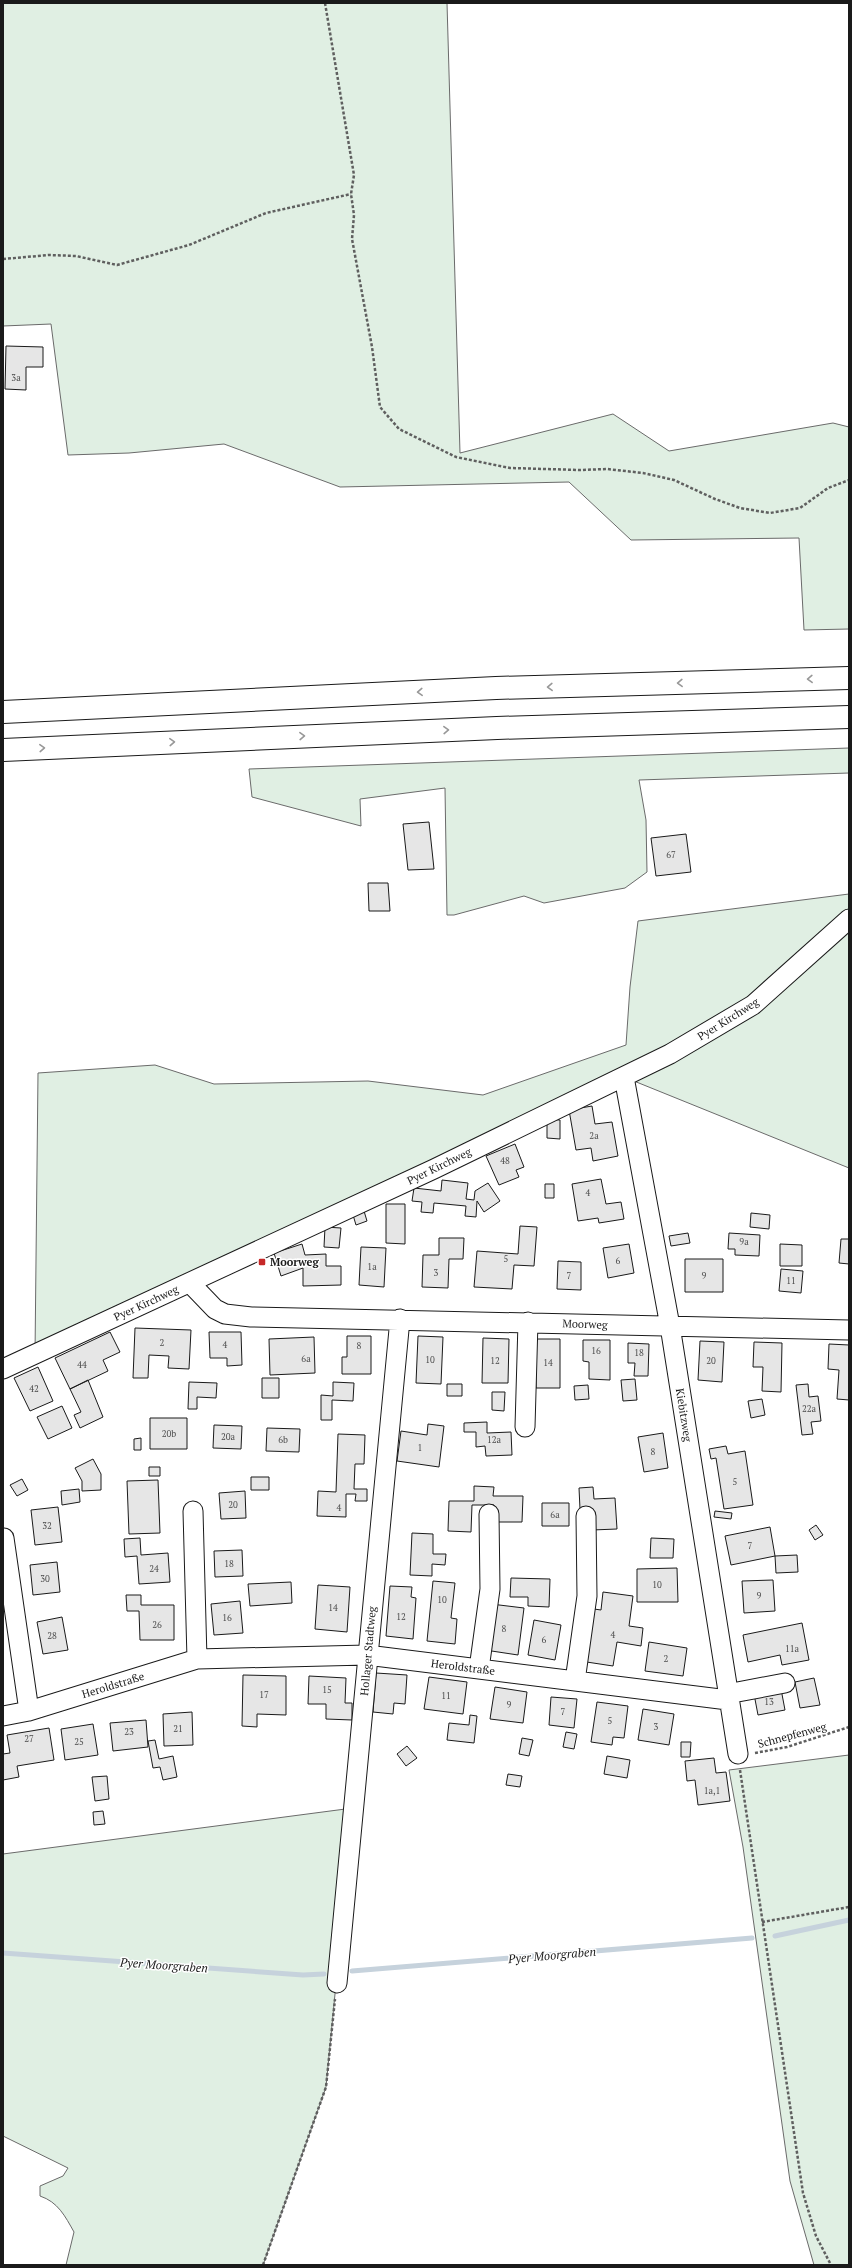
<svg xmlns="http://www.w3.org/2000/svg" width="852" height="2268" font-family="'PT Serif',serif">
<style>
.green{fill:#e0efe3;stroke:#6a6a6a}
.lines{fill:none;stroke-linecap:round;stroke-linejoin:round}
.stream{stroke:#c6d2dc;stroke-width:5}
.building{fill:#e6e6e6;stroke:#1a1a1a}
.minor-casing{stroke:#1a1a1a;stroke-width:21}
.highway-casing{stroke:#1a1a1a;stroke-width:24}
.path{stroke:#5f5f5f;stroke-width:2.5;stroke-dasharray:3 2;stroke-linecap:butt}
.minor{stroke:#fff;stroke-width:19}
.highway{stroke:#fff;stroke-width:22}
.oneway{stroke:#989898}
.poi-dot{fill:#c62828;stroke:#fff;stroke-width:1.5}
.labels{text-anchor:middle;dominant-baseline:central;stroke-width:3;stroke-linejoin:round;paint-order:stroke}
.number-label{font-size:9px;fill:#4d4d4d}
.street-label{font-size:11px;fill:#1a1a1a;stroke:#fff}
.poi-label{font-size:11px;font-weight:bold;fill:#1a1a1a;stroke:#fff;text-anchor:start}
.water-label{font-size:12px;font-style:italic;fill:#1a1a1a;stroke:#fff}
</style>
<rect width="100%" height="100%" fill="#fff"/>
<path class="green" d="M3 3H447L460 453 613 414 669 451 833 423 849 427V629L804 630 799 538 631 540 569 482 340 487 224 444 129 453 68 455 51 324 3 326Z
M849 748V773L639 780 646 820 647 872 625 888 544 903 524 896 454 915H447L445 788 360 799 361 826 252 797 249 769Z
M849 894V1168L624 1077 35 1355 38 1073 155 1065 214 1084 368 1081 483 1095 626 1045 630 987 638 921Z
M849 1755V2265H814L790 2181 743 1847 729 1770Z
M353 1808 326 2087 263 2265H66L74 2232C65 2216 58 2202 40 2196V2186L63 2176 68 2168 3 2136V1854Z"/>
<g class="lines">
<path class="stream" d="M775 1936 849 1920
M3 1953 303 1975 324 1974
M352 1971 752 1938"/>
</g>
<path class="building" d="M6 346 43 347V367H26V390L5 389Z
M429 822 434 869 408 870 403 824Z
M686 834 691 872 656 876 651 838Z
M368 883H388L390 911H369Z
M592 1106 595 1124 612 1122 618 1156 593 1161 591 1148 576 1150 569 1110Z
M547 1119 560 1120V1139L547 1138Z
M515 1144 524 1167 516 1170 519 1177 499 1185 486 1156Z
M601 1179 606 1204 621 1202 624 1219 599 1223 598 1218 578 1221 572 1184Z
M442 1180 468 1183 466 1199 474 1200 475 1191 488 1183 500 1201 484 1212 477 1201 476 1217 465 1216 466 1206 434 1203 433 1213 421 1212 422 1202 412 1201 414 1188 441 1191Z
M545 1184H554V1198H545Z
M386 1204H405V1244L386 1243Z
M364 1211 367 1221 356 1225 353 1215Z
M751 1213 770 1215 769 1229 750 1227Z
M520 1226 537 1227 534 1266 514 1265 512 1289 474 1287 477 1251 518 1254Z
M325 1227 341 1228 339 1248 324 1247Z
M688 1233 690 1243 671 1246 669 1236Z
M729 1233 760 1235 759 1256 735 1255V1249H728Z
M439 1238H464L463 1259H449L448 1288 422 1287 423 1255H439Z
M841 1239H849V1264L839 1263Z
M302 1244 305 1255 326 1254V1266H341V1285L303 1286V1268L281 1276 274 1253Z
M629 1244 634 1273 608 1278 603 1248Z
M780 1244 802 1245V1266H780Z
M361 1247 386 1248 384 1287 359 1285Z
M685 1259H723V1292H685Z
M558 1261 581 1262V1290L557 1289Z
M781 1269 803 1271 801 1293 779 1291Z
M135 1328 191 1330 189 1369 168 1368 169 1356 149 1355 148 1378H133Z
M110 1332 120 1352 103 1360 108 1371 70 1389 55 1358Z
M209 1332H241L242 1365 227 1366V1358H210Z
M347 1336H371V1374H342V1357H347Z
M418 1336 443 1337 441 1384 416 1383Z
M314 1337 315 1373 270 1375 269 1339Z
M483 1338 509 1339 508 1383H482Z
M535 1339H560V1388H536Z
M583 1340H610V1380L589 1379V1362L583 1361Z
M700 1341 724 1342 722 1382 698 1380Z
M754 1342 782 1343 781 1392 762 1391 763 1367H753Z
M628 1343 649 1344 648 1376H634L635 1363H628Z
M829 1344 849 1345V1400L837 1399 839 1370 828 1369Z
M38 1367 53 1401 30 1411 14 1378Z
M262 1378H279V1398H262Z
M635 1379 637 1400 623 1401 621 1380Z
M88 1380 103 1417 80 1428 74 1415 81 1412 70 1389Z
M189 1382 217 1383 216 1398 197 1397V1409H188Z
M333 1382 354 1383 353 1401 332 1400V1420H321V1395L333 1396Z
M447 1384H462V1396H447Z
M808 1384 809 1397 818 1396 821 1421 811 1422 813 1434 802 1435 796 1385Z
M588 1385 589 1399 575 1400 574 1386Z
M492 1392H505L504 1411 492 1410Z
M762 1399 765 1415 751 1418 748 1401Z
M62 1406 72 1428 48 1439 37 1417Z
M150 1418H187V1449H150Z
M487 1422V1433L511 1432 512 1455 486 1456 485 1446 476 1447V1432H464V1423Z
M428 1424 444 1426 439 1467 397 1461 401 1431 427 1435Z
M214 1425 242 1426 241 1449 213 1448Z
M267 1428 300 1429 299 1452 266 1451Z
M663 1433 668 1468 644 1472 638 1437Z
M338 1434 365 1435 364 1464H355L354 1489H367V1501H355L356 1494H346V1517L317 1516 318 1491 336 1492Z
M141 1438V1450H134V1439Z
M726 1446 728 1454 745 1451 753 1505 724 1509 716 1458 711 1459 709 1449Z
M93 1459 101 1474V1490L82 1491V1481L75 1468Z
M149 1467H160V1476H149Z
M251 1477H269V1490H251Z
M22 1479 28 1490 17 1496 10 1485Z
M158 1480 160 1533 129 1534 127 1481Z
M474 1486 494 1487 493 1496H523L522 1522H494V1505H472L471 1532 448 1531 449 1501H474Z
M593 1487 594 1499 615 1498 617 1529 592 1530 580 1509 579 1488Z
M79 1489 80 1502 62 1505 61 1491Z
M245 1491 246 1518 221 1519 219 1493Z
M542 1503H569V1526H542Z
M58 1507 62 1542 35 1545 31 1510Z
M715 1511 732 1513 731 1519 714 1517Z
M816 1525 823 1535 815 1540 809 1530Z
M770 1527 775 1556 731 1565 725 1536Z
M412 1533 433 1534V1554H446L445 1565 432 1564V1576L410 1575Z
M140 1538 141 1555 168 1553 170 1582 139 1584 137 1556 125 1557 124 1539Z
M651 1538 674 1539 673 1558H650Z
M242 1550 243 1576 215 1577 214 1551Z
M797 1555 798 1572 776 1573 775 1556Z
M57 1562 60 1592 33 1595 30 1565Z
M677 1568 678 1602H637V1569Z
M511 1578 550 1579 549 1607 528 1606V1597H510Z
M773 1580 775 1611 744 1613 742 1581Z
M433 1581 455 1583 451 1618 457 1619 455 1644 427 1641Z
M291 1582 292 1603 250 1606 248 1584Z
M318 1585 350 1587 347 1632 315 1629Z
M390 1586 412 1587 411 1597 416 1598 413 1639 386 1636Z
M603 1592 633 1596 629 1626 643 1628 641 1646 617 1642 613 1666 580 1661 587 1608 601 1610Z
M126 1595H141V1605H174V1640H140L139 1611H127Z
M240 1601 243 1633 214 1635 211 1604Z
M491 1604 524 1608 518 1655 485 1650Z
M62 1617 68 1650 43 1654 37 1622Z
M534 1620 561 1625 555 1660 528 1655Z
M802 1623 809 1660 782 1665 780 1655 748 1662 743 1635Z
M649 1642 687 1648 683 1676 645 1671Z
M376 1673 407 1675 405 1704 394 1703 393 1714 373 1712Z
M243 1675 286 1676V1715L257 1714V1727L242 1726Z
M309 1676 346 1678 345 1703H352V1720L326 1719V1704H308Z
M429 1677 467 1682 463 1714 424 1709Z
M814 1678 820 1705 800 1708 795 1682Z
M495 1687 527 1692 523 1723 490 1719Z
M781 1689 785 1710 758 1715 754 1694Z
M551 1697 577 1699 574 1728 549 1725Z
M597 1702 628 1706 624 1738 613 1737 612 1745 591 1742Z
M643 1709 674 1714 669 1745 638 1740Z
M192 1712 193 1745 164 1746 163 1714Z
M470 1715 477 1716 474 1743 447 1740 449 1723 469 1725Z
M146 1720 148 1747 113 1751 110 1723Z
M93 1724 98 1755 65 1760 61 1729Z
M49 1728 54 1760 17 1766 19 1777 3 1780V1754L10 1753 7 1735Z
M566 1732 577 1734 574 1749 563 1747Z
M522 1738 533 1740 529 1756 519 1754Z
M155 1740 159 1759 173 1756 177 1777 163 1780 160 1767 153 1768 148 1741Z
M681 1742H691L690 1757H681Z
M407 1746 417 1758 406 1766 397 1754Z
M607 1756 630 1760 627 1778 604 1774Z
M714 1758 716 1773 726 1772 730 1801 698 1805 695 1780 687 1781 685 1761Z
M508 1774 522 1776 520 1787 506 1785Z
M107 1776 109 1799 95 1801 92 1777Z
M103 1811 105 1824 94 1825 93 1812Z"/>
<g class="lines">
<g class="minor-casing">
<path id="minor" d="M624 1077 670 1326 738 1754
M190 1283 215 1309 225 1314 251 1317 849 1330
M3 1369 434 1169 670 1054 753 1005 849 919
M525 1427 528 1322
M193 1511 197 1659
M4 1538 29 1711
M479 1669 490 1589 489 1514
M575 1681 587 1596 586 1516
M727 1694 785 1683
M3 1716 29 1711 197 1659 367 1655 728 1700
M337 1983 400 1319"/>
</g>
<g class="highway-casing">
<path id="highway" d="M3 712 496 688 849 678
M3 750 497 728 849 717"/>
</g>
<path class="path" d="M325 3 354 175 351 194 354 215 352 239 372 347 380 407 399 429 456 457 510 468 580 470 607 469 643 473 674 480 715 499 740 508 770 513 800 508 828 488 849 480
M3 259 49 255 76 256 117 265 189 245 266 213 351 194
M755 1753 787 1747 849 1727
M740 1770 803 2193 816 2236 831 2265
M762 1922 849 1907
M263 2265 326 2087 335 1999"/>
<use href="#minor" class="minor"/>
<use href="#highway" class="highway"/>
</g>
<defs><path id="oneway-chevron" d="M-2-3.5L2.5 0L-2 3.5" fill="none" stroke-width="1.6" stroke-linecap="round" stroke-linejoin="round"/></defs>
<g class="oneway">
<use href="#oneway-chevron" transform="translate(810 679) rotate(178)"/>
<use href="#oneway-chevron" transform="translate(680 683) rotate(178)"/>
<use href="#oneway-chevron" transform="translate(550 687) rotate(178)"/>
<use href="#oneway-chevron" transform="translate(420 692) rotate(177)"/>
<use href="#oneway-chevron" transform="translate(446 730) rotate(-2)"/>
<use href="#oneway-chevron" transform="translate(302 736) rotate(-2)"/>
<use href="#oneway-chevron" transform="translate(172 742) rotate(-3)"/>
<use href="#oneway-chevron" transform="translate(42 748) rotate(-3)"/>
</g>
<rect class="poi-dot" x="258" y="1258" width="8" height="8" rx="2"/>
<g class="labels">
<g class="number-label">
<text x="16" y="378">3a</text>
<text x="671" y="855">67</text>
<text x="594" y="1136">2a</text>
<text x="505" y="1161">48</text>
<text x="588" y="1193">4</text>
<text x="744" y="1242">9a</text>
<text x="506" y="1259">5</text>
<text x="618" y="1261">6</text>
<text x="372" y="1267">1a</text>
<text x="436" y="1273">3</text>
<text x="569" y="1276">7</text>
<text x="704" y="1276">9</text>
<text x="791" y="1281">11</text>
<text x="162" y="1343">2</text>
<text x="225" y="1345">4</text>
<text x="359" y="1346">8</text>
<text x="596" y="1351">16</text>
<text x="639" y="1353">18</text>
<text x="306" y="1359">6a</text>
<text x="430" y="1360">10</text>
<text x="495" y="1361">12</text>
<text x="711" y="1361">20</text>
<text x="548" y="1363">14</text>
<text x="82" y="1365">44</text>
<text x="34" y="1389">42</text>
<text x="809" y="1409">22a</text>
<text x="169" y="1434">20b</text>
<text x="228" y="1437">20a</text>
<text x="283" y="1440">6b</text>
<text x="494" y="1440">12a</text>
<text x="420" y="1448">1</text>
<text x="653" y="1452">8</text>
<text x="735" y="1482">5</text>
<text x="233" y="1505">20</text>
<text x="339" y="1508">4</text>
<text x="555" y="1515">6a</text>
<text x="47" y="1526">32</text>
<text x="750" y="1546">7</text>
<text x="229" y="1564">18</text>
<text x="154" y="1569">24</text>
<text x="45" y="1579">30</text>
<text x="657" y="1585">10</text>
<text x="759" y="1596">9</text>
<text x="442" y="1600">10</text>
<text x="333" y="1608">14</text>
<text x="401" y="1617">12</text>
<text x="227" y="1618">16</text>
<text x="157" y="1625">26</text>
<text x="504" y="1629">8</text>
<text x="613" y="1635">4</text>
<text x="52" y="1636">28</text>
<text x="544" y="1640">6</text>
<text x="792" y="1649">11a</text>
<text x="666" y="1659">2</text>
<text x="327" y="1690">15</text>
<text x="264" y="1695">17</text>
<text x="446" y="1696">11</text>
<text x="769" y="1702">13</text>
<text x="509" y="1705">9</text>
<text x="563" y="1712">7</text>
<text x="610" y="1721">5</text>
<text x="656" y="1727">3</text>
<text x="178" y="1729">21</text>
<text x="129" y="1732">23</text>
<text x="29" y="1739">27</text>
<text x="79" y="1742">25</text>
<text x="712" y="1791">1a,1</text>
</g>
<g class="street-label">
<text transform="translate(728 1019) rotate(-32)">Pyer Kirchweg</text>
<text transform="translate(439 1166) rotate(-26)">Pyer Kirchweg</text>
<text transform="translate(146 1303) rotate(-25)">Pyer Kirchweg</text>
<text transform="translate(585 1324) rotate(2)">Moorweg</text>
<text transform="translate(684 1415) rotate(81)">Kiebitzweg</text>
<text transform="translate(368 1651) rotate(-85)">Hollager Stadtweg</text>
<text transform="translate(463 1667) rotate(7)">Heroldstraße</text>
<text transform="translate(113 1685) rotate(-17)">Heroldstraße</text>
<text transform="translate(792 1735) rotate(-15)">Schnepfenweg</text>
</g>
<g class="poi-label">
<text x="270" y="1262">Moorweg</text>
</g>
<g class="water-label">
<text transform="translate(552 1955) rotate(-5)">Pyer Moorgraben</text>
<text transform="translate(164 1965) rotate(4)">Pyer Moorgraben</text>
</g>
</g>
<rect width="852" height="2268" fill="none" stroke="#1a1a1a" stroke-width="8"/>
</svg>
